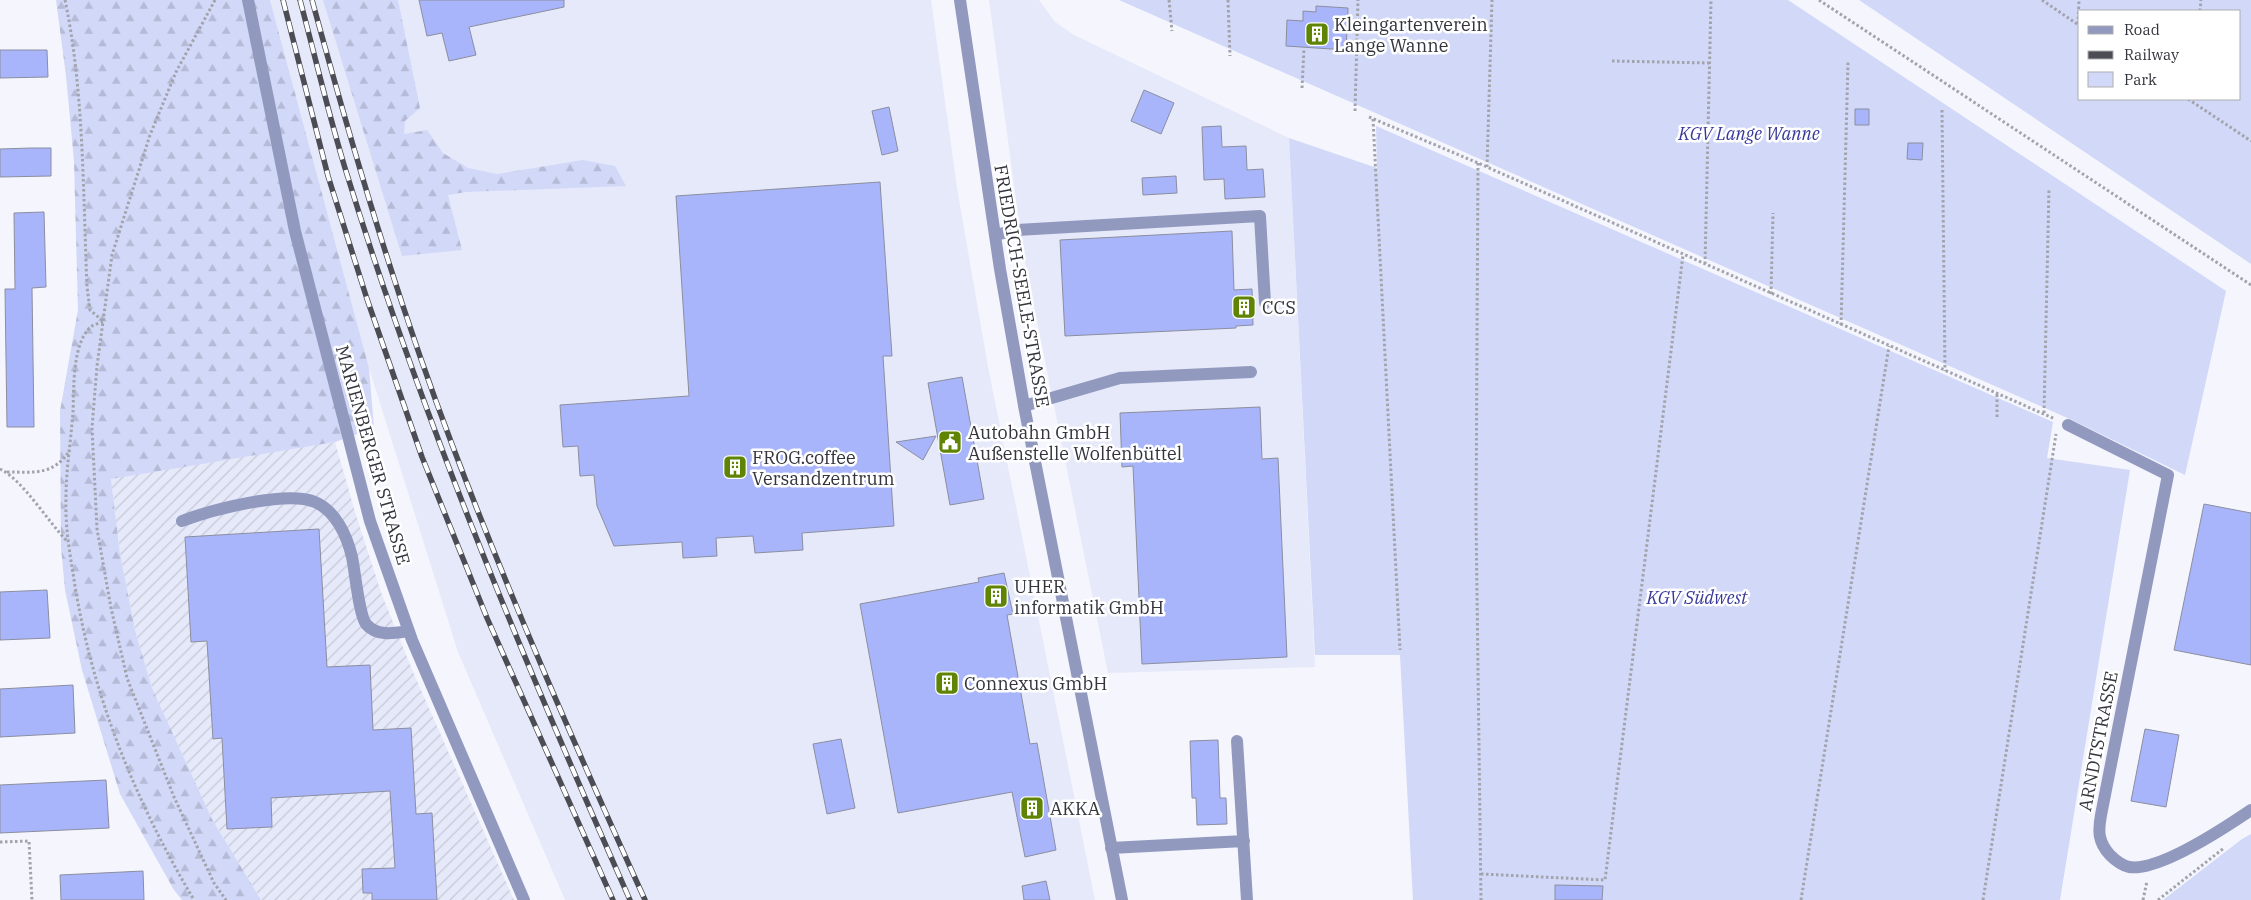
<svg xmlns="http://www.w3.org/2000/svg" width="2251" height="900" font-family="'IBM Plex Serif',serif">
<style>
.built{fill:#e6e9f9}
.industrial{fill:url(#industrial-furrows)}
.green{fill:#d2d8f8;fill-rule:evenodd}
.forest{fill:url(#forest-firs)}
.building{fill:#a9b5fa;stroke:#8b8ea0}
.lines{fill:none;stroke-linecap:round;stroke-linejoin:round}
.path{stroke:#a2a3ab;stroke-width:3;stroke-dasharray:2.5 2.5;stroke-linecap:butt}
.minor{stroke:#9299bf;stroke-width:12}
.rail-casing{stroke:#4b4c54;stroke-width:5.5}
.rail{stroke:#fff;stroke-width:4;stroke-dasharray:11;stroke-linecap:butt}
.labels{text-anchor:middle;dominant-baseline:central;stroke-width:5;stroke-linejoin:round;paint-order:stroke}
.poi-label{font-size:18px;fill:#33343c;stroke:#fff;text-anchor:start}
.park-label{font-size:18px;font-style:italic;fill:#38399a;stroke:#fff}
.street-label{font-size:18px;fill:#33343c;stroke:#fff}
</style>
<defs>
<pattern id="industrial-furrows" width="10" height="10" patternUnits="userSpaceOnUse" patternTransform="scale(1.25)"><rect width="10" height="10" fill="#e6e9f9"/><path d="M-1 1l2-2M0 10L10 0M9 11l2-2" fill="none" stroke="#c6c8d6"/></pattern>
<pattern id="forest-firs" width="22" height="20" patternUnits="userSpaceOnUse" patternTransform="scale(1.25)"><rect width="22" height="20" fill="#d2d8f8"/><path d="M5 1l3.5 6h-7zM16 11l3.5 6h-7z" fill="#b5bad6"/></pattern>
</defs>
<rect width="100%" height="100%" fill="#f4f5fd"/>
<path class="built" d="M270 0H931L957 188 988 367 1095 900H565L458 652 369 368Z
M989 0H1039L1055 22 1074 35 1289 138 1315 667 1108 673 1023 252Z"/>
<path class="industrial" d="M335 442 355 512 382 595 413 672 514 900H261L212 819 152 688 135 630 120 553 111 478Z"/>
<path class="green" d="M1119 0H1788L2226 291 2185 475 2072 420Z
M1859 0H2251V264ZM2080 11H2240V99H2080Z
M1376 126 2053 422 2047 458 2130 470 2060 900H1413L1400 655H1315L1289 138 1377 168Z
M2251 834V900H2163L2242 839Z"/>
<path class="forest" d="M56 0H270L369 368 374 428 335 442 111 479 120 553 135 630 152 688 212 819 261 900H182L174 890 120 794 82 670 65 590 61 547 60 411 78 310 74 161 66 76Z
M323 0H398L420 108 405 121 404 134 427 130 443 153 468 168 497 174 583 160 615 166 626 186 466 192 448 195 462 250 402 256Z"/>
<path class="building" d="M419 0H564V7L469 27 476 55 449 61 442 33 427 36Z
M1316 6 1348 8 1346 50 1286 46 1287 20 1303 21V11L1316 12Z
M0 50H47L48 77 0 78Z
M1144 90 1174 103 1161 134 1131 121Z
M889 107 898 151 882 155 872 111Z
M1855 109H1869V125H1855Z
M1221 126 1222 147 1246 146 1247 170 1263 169 1265 197 1225 199 1224 179 1204 180 1202 127Z
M1908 143H1923L1922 160 1907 159Z
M31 148H51V176L0 177V149Z
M1176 176 1177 193 1143 195 1142 178Z
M880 182 892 356H883L894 526 802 533 803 550 755 553 753 536 716 538 717 556 683 558 682 542 614 546 597 506 594 475 580 476 578 446 563 447 560 405 689 396 676 196Z
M44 212 46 287 32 288 34 427H7L5 289H15L14 213Z
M1232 231 1234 290 1252 289 1253 325 1236 326V328L1065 336 1060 240Z
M962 377 984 499 950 505 928 383Z
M1260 407 1262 459 1278 458 1287 657 1142 664 1133 466 1122 467 1120 413Z
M936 436 923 460 896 442Z
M2204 504 2251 513V665L2174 650Z
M319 529 327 667 370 665 373 730 411 728 416 814 432 813 437 900H372V893H363L362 869 395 868 390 791 271 798 272 827 227 829 222 738 213 739 207 641 191 642 185 537Z
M1004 573 1013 614 1007 615 1030 744 1037 743 1056 850 1025 857 1012 792 898 813 860 604 979 582 978 578Z
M47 590 50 638 0 640V592Z
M73 685 75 733 0 737V689Z
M2145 729 2179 735 2166 807 2131 801Z
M841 739 855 808 827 814 813 744Z
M1218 740 1220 798H1226L1227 824 1197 825 1196 798H1192L1190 741Z
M106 780 109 828 0 833V785Z
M143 871 144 900H61L60 875Z
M1046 881 1050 900H1024L1022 886Z
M1555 885 1603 886 1602 900H1555Z"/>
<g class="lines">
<path class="path" d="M65 0C84 90 83 194 87 287L90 310 103 321
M215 0 176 72 150 135 112 255 97 366 92 428 97 529 111 608 127 678 174 797 214 883 226 900
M1169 0 1172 31
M1228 0 1230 56
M1819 0 2251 285
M2042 0 2080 26
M2200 11 2201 0
M2078 24 2079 0
M1612 61 1710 63
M1302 88 1304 48
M2188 99 2251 141
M1942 110 1945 371
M1355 111 1358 0
M1369 117 1478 163 2055 419
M1373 119 1400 650
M1478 163 1476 518 1481 900
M1487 167 1492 0
M1705 264 1711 0
M1771 294 1773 213
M103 322C100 323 95 324 92 326 72 341 74 388 73 412 71 440 66 469 66 498 65 523 69 549 73 573 90 690 134 799 194 900
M1841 325 1848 62
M2044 413 2049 188
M1997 417V393
M0 469C23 480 48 522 68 542
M7 472C35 472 53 476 70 450
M0 842 29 841 32 900
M1481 874 1605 880 1683 255
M1801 900 1889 346
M1983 900 2056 434
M2143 900 2147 881
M2158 900 2224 848"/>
<path class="minor" d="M248 0 295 231 370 521 412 640 524 900
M960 0 1000 269 1025 411 1122 900
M995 235 1017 230 1260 216 1265 303
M1024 406 1120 378 1251 372
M2068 425 2168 475 2101 815C2098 831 2098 842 2110 855 2115 860 2121 865 2129 867 2159 872 2226 827 2251 810
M182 521C211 510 286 490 315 502 336 511 347 536 352 557 355 571 359 615 366 624 377 637 395 633 409 631
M1237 741 1247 900
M1111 848 1244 841"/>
<g class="rail-casing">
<path id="rail" d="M283 0 328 176 367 299 422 457 487 618 613 900
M300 0C315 56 328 112 345 168 422 419 524 661 630 900
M312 0C353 150 397 300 453 447 511 600 577 750 645 900"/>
</g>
<use href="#rail" class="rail"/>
</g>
<defs>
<g id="building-square" transform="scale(1.25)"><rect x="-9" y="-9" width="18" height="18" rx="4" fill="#5f8404" stroke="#fff"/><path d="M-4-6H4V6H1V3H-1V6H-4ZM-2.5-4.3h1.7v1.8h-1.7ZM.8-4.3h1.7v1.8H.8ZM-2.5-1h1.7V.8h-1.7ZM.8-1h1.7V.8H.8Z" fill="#fff"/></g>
<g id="civic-square" transform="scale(1.25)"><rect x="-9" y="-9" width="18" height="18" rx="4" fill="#5f8404" stroke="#fff"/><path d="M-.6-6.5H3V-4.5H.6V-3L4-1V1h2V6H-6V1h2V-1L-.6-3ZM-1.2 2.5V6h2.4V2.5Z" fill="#fff"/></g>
</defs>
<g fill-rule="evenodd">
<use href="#building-square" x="1317" y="34"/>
<use href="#building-square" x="1244" y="307"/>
<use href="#civic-square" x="950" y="442"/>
<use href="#building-square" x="735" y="467"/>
<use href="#building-square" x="996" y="596"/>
<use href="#building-square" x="947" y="683"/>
<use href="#building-square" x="1032" y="808"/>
</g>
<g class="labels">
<g class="poi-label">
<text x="1334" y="24">Kleingartenverein<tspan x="1334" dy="21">Lange Wanne</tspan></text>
<text x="1262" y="307">CCS</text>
<text x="968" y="432">Autobahn GmbH<tspan x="968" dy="21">Außenstelle Wolfenbüttel</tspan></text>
<text x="752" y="457">FROG.coffee<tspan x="752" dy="21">Versandzentrum</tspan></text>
<text x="1014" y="586">UHER<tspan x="1014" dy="21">informatik GmbH</tspan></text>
<text x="964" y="683">Connexus GmbH</text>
<text x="1050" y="808">AKKA</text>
</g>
<g class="park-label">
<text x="1749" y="133">KGV Lange Wanne</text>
<text x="1697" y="597">KGV Südwest</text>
</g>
<g class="street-label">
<text transform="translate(1022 286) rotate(80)">FRIEDRICH-SEELE-STRASSE</text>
<text transform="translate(373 455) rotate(74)">MARIENBERGER STRASSE</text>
<text transform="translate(2098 741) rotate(-79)">ARNDTSTRASSE</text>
</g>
</g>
<rect x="2078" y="10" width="162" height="90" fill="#ffffff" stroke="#adaeb1"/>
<rect x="2088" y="26" width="25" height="8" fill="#9299bf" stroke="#adaeb1"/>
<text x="2124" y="35" font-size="15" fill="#33343c">Road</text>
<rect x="2088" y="51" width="25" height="8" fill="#4b4c54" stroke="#adaeb1"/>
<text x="2124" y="60" font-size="15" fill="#33343c">Railway</text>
<rect x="2088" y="72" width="25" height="15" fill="#d2d8f8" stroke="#adaeb1"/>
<text x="2124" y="85" font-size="15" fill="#33343c">Park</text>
</svg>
